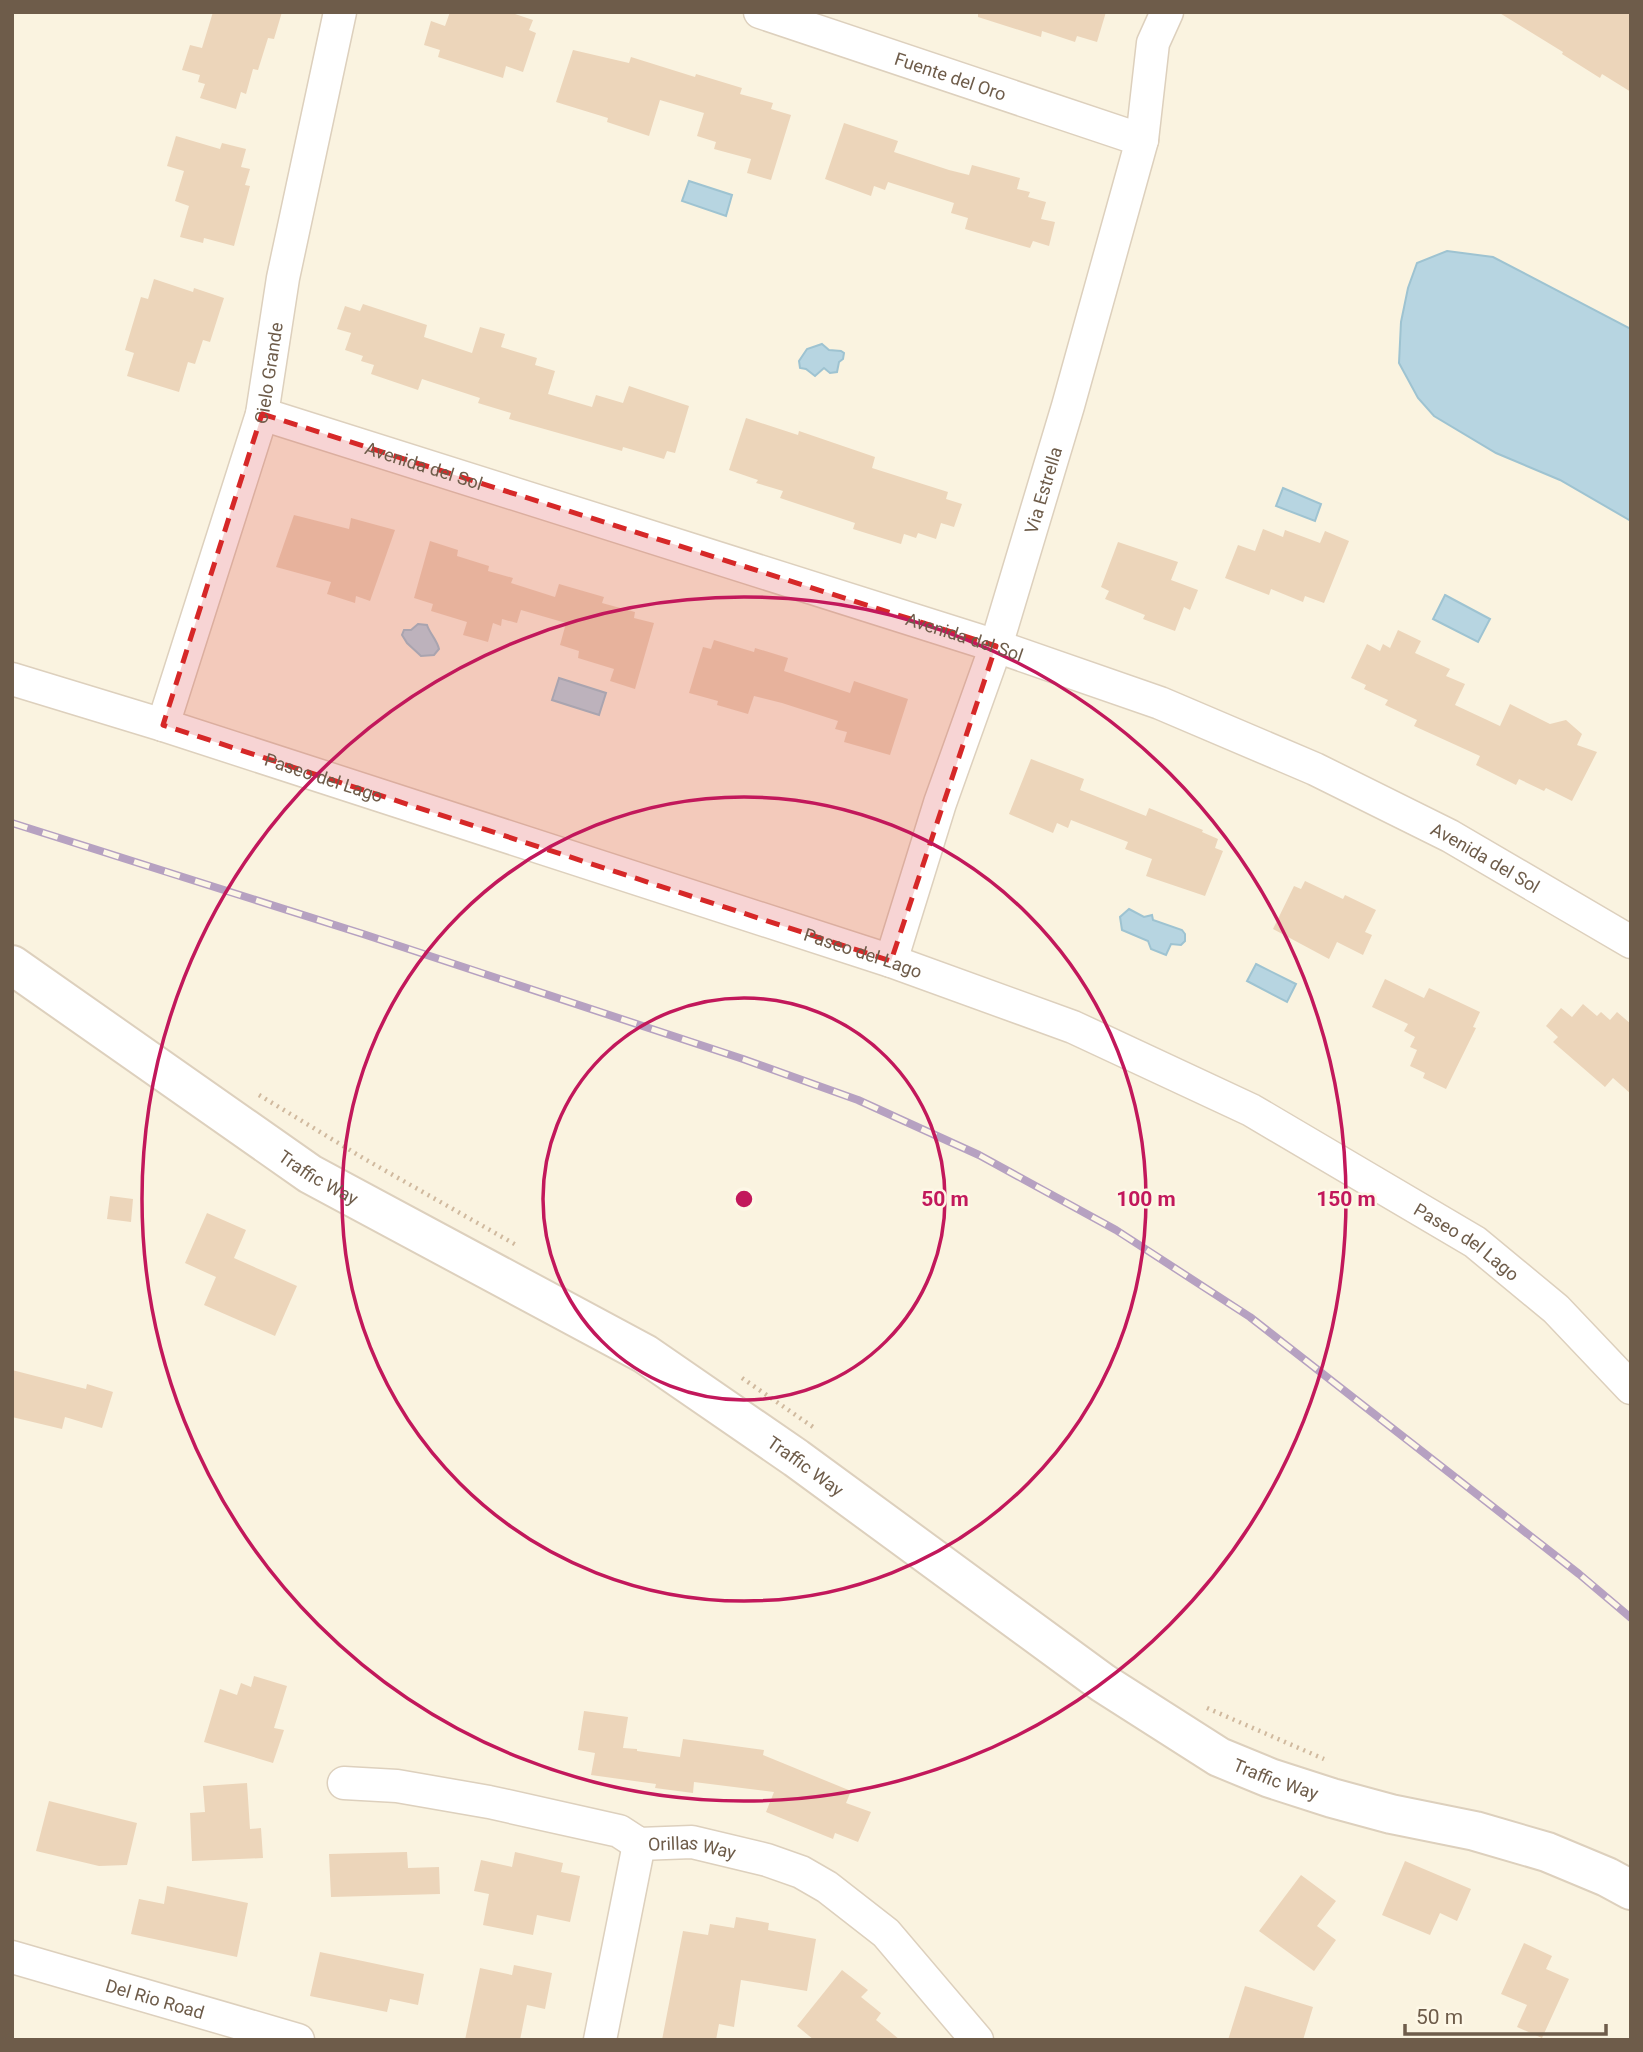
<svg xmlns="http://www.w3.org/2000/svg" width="1643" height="2052" font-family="Roboto,sans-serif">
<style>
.water{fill:#b7d5e1;stroke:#9ec3d1;stroke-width:2}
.building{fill:#ecd5ba}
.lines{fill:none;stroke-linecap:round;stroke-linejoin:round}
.minor-casing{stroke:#ddd0bd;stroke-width:35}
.tertiary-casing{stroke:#ddd0bd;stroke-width:42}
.path{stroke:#d0b99e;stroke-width:4.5;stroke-dasharray:2 5;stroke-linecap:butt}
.minor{stroke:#fff;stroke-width:32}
.tertiary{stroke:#fff;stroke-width:38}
.rail-casing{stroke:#b6a1c1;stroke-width:8}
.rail{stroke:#fdf7e6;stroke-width:5;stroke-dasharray:16;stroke-linecap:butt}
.marked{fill:#d62828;fill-opacity:0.2;stroke:#d62828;stroke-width:5;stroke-dasharray:14 9;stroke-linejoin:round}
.ring{fill:none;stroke:#c2185b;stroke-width:3.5}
.labels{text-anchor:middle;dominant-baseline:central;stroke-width:5;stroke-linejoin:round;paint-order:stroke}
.street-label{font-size:18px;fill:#6e5c4a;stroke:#fdf7e6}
.centre{fill:#c2185b;stroke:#fdf7e6;stroke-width:3.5}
.ring-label{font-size:21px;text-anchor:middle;font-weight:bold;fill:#c2185b;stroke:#fdf7e6;stroke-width:5;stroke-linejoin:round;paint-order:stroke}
</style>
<rect width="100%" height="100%" fill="#faf3e0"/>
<path class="water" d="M689 181 732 195 726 216 682 201Z
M1447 251 1493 257 1631 329V521L1560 480 1496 453 1434 416 1418 398 1399 363 1401 322 1408 288 1417 263Z
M822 344 829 350 841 351 844 353 843 359 839 362 837 372 830 373 824 368 815 376 806 369 800 368 799 361 807 349Z
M1283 488 1321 504 1315 521 1276 506Z
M1445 595 1490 619 1478 642 1433 619Z
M418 624 427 625C430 634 437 640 439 649L434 655 421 656 407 643 402 635 404 630H411Z
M559 678 606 693 599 715 552 700Z
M1129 909 1144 917 1152 915 1153 920 1182 930 1185 934V941L1181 945 1171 944 1166 955 1151 949 1148 941 1122 930 1120 917Z
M1256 964 1296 984 1287 1002 1247 981Z"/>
<path class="building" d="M213 12H282L274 39 268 38 258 70 253 69 246 94 241 92 236 109 200 98 205 84 198 82 200 75 182 70 190 45 202 48Z
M450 12H509L533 20 529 30 536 33 523 72 506 66 503 78 438 57 440 50 424 45 431 21 445 26Z
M978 12H1106L1097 42 1077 36 1075 42 1042 31 1041 37 978 17Z
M1498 12H1631V92L1602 74 1600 78 1562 54 1563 52Z
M573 50 629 63 631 57 695 77 696 74 742 88 740 94 773 103 771 109 791 115 771 180 747 173 751 159 714 149 716 142 697 136 704 113 660 100 649 136 607 122 608 118 556 102Z
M844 123 898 141 894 152 949 170 969 175 972 165 1020 178 1017 189 1030 192 1028 197 1046 202 1041 219 1055 222 1049 246 1033 241 1030 248 965 229 968 218 951 213 954 203 888 182 885 190 874 186 871 196 825 179Z
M176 136 220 149 222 143 246 149 241 167 250 169 245 185 250 186 234 246 204 238 203 243 180 237 189 206 175 201 184 171 167 166Z
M154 279 193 292 194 288 224 298 210 342 203 340 195 364 188 362 179 392 127 376 134 353 125 350 141 297 148 299Z
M363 304 427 325 424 337 472 353 480 327 505 334 501 347 537 358 535 365 555 371 548 394 592 407 596 395 623 403 629 386 689 406 675 453 667 451 664 459 623 447 622 451 509 419 511 413 478 403 480 398 422 379 418 390 371 374 374 365 361 361 363 356 345 350 351 333 337 329 345 306 360 311Z
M746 418 798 435 799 431 875 457 872 468 948 492 946 499 962 504 954 527 941 523 936 539 918 533 916 538 904 534 901 544 853 529 855 523 780 498 783 491 756 483 758 480 729 470Z
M294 515 349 529 351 518 395 530 370 601 356 596 355 603 327 594 331 582 276 567Z
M1263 529 1283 537 1285 530 1320 543 1325 531 1349 541 1324 603 1305 596 1303 602 1271 589 1269 595 1225 578 1238 545 1255 551Z
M430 541 458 550 457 556 489 566 488 571 513 578 511 583 555 597 559 584 604 597 602 603 635 612 634 618 654 623 635 689 610 681 614 669 578 658 579 651 560 645 566 623 521 610 517 623 502 619 501 626 493 623 488 642 463 635 467 622 431 611 433 604 414 598Z
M1118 542 1178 562 1171 580 1198 590 1190 610 1184 607 1175 631 1143 619 1145 615 1105 599 1109 591 1101 587Z
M1398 630 1421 641 1415 653 1450 669 1446 676 1465 684 1455 705 1500 726 1510 704 1550 724 1566 720 1582 734 1577 745 1597 752 1572 801 1546 788 1544 791 1519 779 1516 785 1476 765 1480 756 1414 726 1417 720 1385 705 1388 700 1364 689 1366 685 1351 678 1367 644 1380 651 1383 644 1390 648Z
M714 640 754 652 755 648 788 658 784 671 850 693 854 681 908 699 890 755 844 742 847 732 835 729 838 721 782 703 754 696 748 714 717 705 718 701 689 693 703 647 711 649Z
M1031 759 1084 779 1080 790 1146 816 1149 808 1203 830 1202 832 1218 839 1215 848 1223 851 1205 896 1146 876 1152 859 1125 849 1128 842 1071 820 1068 828 1057 823 1053 833 1009 814Z
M1305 881 1343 899 1345 895 1376 910 1365 932 1372 935 1363 955 1337 942 1329 959 1273 929 1294 886 1301 889Z
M1385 979 1424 998 1429 988 1480 1012 1473 1027 1476 1028 1446 1089 1423 1078 1425 1073 1410 1066 1417 1050 1410 1047 1415 1037 1404 1031 1408 1024 1372 1007Z
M1583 1004 1597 1016 1601 1012 1610 1020 1617 1012 1631 1024V1094L1613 1078 1605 1087 1553 1042 1558 1037 1546 1026 1561 1008 1572 1017Z
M110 1196 133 1199 131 1222 107 1219Z
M207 1213 246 1230 234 1258 297 1286 275 1336 204 1305 216 1277 185 1263Z
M12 1370 86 1389 87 1384 113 1392 102 1428 65 1417 62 1429 12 1417Z
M254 1676 287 1686 274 1728 284 1730 273 1763 204 1742 220 1689 237 1695 241 1683 251 1687Z
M584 1711 628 1717 623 1748 637 1749V1751L680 1757 683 1739 764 1750 763 1755 851 1791 846 1803 871 1812 858 1842 835 1833 833 1839 766 1812 774 1792 694 1782 693 1793 655 1788 656 1784 591 1775 595 1753 578 1750Z
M247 1783 250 1829 261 1828 263 1858 192 1861 190 1813 205 1812 203 1786Z
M49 1801 137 1823 127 1865 99 1866 36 1851Z
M407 1852 408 1868 439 1867 440 1894 331 1897 329 1854Z
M515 1852 563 1863 561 1872 580 1876 570 1922 537 1915 533 1935 483 1925 489 1894 474 1891 481 1860 512 1867Z
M1405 1861 1471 1889 1457 1921 1440 1913 1430 1935 1382 1915Z
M1301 1875 1336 1901 1317 1926 1336 1940 1314 1971 1259 1931Z
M167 1886 248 1903 237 1957 131 1934 139 1899 164 1904Z
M736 1917 769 1923 768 1930 816 1939 807 1991 741 1980 734 2027 719 2024 716 2040H662L683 1931 708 1935 710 1924 734 1928Z
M1524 1943 1552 1956 1546 1969 1569 1979 1542 2038 1517 2027 1527 2005 1501 1994Z
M320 1952 424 1974 418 2005 390 1999 387 2012 310 1996Z
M514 1965 552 1973 545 2009 527 2005 520 2040H465L480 1968 512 1975Z
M842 1970 868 1990 861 1997 881 2013 876 2020 900 2040H814L797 2026Z
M1245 1986 1313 2007 1303 2040H1228Z"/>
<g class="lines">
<g class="minor-casing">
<g id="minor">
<path id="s1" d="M760 12 1142 140"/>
<path id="s2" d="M262 414 996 646 1160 703 1315 769 1450 836 1631 942"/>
<path id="s3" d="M12 679 163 725 891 961 1073 1027 1251 1110 1475 1242 1556 1309 1631 1388"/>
<path id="s4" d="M163 725 262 414 283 278 340 12"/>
<path id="s5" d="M891 961 940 803 996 646 1068 406 1142 140 1153 43 1167 12"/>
<path id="s6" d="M344 1783 397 1786 489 1802 619 1831 639 1844 692 1842 767 1860 801 1872 827 1887 886 1933 977 2040"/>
<path id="s7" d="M12 1957 298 2040"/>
<path d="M600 2040 639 1844"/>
</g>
</g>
<g class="tertiary-casing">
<g id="tertiary">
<path id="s8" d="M12 965 310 1174 645 1354 796 1458 1103 1683 1219 1757 1270 1778 1332 1798 1391 1814 1475 1831 1547 1852 1607 1877 1631 1890"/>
</g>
</g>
<path class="path" d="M259 1095 363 1158 518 1246
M742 1378 813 1427
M1207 1708 1324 1759"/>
<use href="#minor" class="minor"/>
<use href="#tertiary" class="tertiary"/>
<g class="rail-casing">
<path id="rail" d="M12 823 363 934 743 1059 858 1100 979 1155 1116 1230 1250 1317 1579 1574 1631 1618"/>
</g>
<use href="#rail" class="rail"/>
</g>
<path class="marked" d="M262 414 996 646 891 961 163 725Z"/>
<g class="ring">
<circle cx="744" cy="1199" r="201"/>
<circle cx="744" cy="1199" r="402"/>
<circle cx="744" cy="1199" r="602"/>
</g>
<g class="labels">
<g class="street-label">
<text stroke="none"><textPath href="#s1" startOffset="201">Fuente del Oro</textPath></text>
<text stroke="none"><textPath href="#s4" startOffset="368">Cielo Grande</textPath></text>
<text stroke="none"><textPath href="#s2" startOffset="170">Avenida del Sol</textPath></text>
<text stroke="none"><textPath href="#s5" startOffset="495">Via Estrella</textPath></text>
<text stroke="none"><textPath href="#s2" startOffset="737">Avenida del Sol</textPath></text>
<text stroke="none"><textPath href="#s3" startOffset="327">Paseo del Lago</textPath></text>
<text stroke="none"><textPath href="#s2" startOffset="1304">Avenida del Sol</textPath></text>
<text stroke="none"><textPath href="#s3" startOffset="894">Paseo del Lago</textPath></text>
<text stroke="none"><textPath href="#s8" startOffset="373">Traffic Way</textPath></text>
<text stroke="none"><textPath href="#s3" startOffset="1566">Paseo del Lago</textPath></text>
<text stroke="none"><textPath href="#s8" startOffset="940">Traffic Way</textPath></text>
<text stroke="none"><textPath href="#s8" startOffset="1507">Traffic Way</textPath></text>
<text stroke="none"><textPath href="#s6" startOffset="357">Orillas Way</textPath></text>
<text stroke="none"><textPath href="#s7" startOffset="149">Del Rio Road</textPath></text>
</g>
</g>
<circle cx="744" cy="1199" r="10" class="centre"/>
<g class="ring-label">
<text x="945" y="1206">50 m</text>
<text x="1146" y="1206">100 m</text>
<text x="1346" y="1206">150 m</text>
</g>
<rect width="1643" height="2052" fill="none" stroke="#6e5c4a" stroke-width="28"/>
<path d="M1405 2024v10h201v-10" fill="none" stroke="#6e5c4a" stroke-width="3.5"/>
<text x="1416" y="2024" font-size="21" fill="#6e5c4a" stroke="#fdf7e6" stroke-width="5" paint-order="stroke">50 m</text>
</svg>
